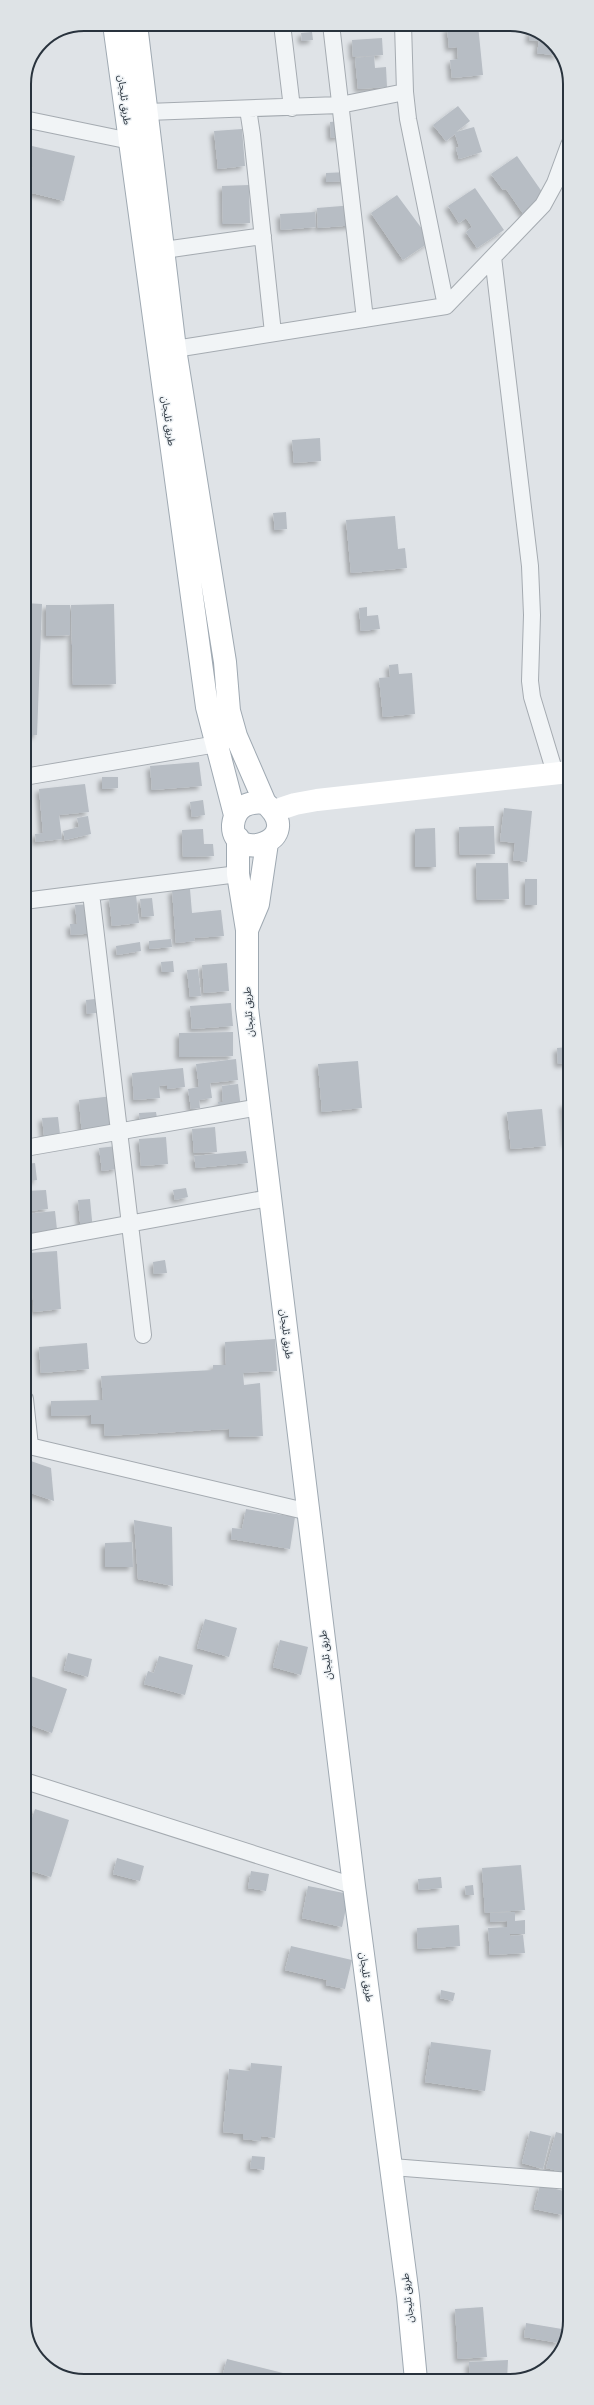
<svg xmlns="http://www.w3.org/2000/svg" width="594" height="2405" font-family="'Fira Sans','Noto Sans Arabic',sans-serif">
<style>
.building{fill:#b7bdc4;filter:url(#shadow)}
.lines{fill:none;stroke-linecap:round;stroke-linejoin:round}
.street-casing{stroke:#a5abb1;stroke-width:18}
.primary-casing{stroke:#9fa9b2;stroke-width:24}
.street{stroke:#f1f4f6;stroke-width:16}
.secondary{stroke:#fff;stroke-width:22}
.primary{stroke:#fff;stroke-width:22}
.labels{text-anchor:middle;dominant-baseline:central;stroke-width:3;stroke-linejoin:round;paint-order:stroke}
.street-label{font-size:10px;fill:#29333d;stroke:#eef2f5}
.rim{fill:none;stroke:#29333d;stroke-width:2}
</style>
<defs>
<filter id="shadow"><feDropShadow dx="-3.5" dy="3.5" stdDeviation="2" flood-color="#0004"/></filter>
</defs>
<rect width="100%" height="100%" fill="#dfe3e7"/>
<path class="building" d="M478 25 483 75 452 78 450 60 458 59 457 47 449 48 447 28Z
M530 30 550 39 559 56 537 53 539 41 529 40Z
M312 32 313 40 302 41 301 33Z
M382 38 383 55 353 57 352 40Z
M374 56 375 68 386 67 387 87 358 89 355 58Z
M458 106 470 121 456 132 474 127 482 152 459 159 456 148 459 147 455 134 446 141 433 125Z
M342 121 344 136 331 138 330 122Z
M242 129 245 166 218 169 214 131Z
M32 146 75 156 64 201 24 191V173L31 174 33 166 27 165Z
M517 156 547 199 524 215 506 189 503 190 491 174Z
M348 172V181L326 182V173Z
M249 185 250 223 223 224 222 186Z
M475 188 504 230 477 248 466 232 472 227 466 218 459 223 448 206Z
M397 195 431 241 403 260 371 213Z
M354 205 356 225 318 228 317 208Z
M315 212 316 227 281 230 280 214Z
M320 438 321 461 294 463 292 440Z
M286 512 287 529 275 530 273 513Z
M395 516 398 549 405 548 407 568 351 573 346 520Z
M24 603 42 604 37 735H27V752H24Z
M114 604 116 684 73 685 71 605Z
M46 605H70V635L46 636Z
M367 607V616L378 615 380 629 361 631 359 608Z
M398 664 399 674 412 673 415 714 383 717 379 678 390 677 389 665Z
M199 762 202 786 152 790 150 766Z
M102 777H118V788L102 789Z
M85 784 89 812 59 815 62 839 36 842 35 834 43 833 39 789Z
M203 800 205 815 192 817 190 802Z
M504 808 532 811 527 862 513 860 515 843 500 841Z
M88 816 91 834 65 840 63 831 79 827 77 818Z
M494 826 495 854 460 855 459 827Z
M435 828 436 867H415V829Z
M203 829 204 844H213L214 856 183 857 182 830Z
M476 863H508L509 899 477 900Z
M525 879H537V905H525Z
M190 889 192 913 221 910 224 936 194 938 195 941 176 943 172 890Z
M136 895 139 923 112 926 109 898Z
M152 898 154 916 142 917 140 899Z
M95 904 97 933 71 935 70 924H77L75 905Z
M171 939 172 947 149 949V941Z
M140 942 141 951 117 955 116 946Z
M173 961 174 972H162L161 962Z
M227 963 229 991 204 993 202 965Z
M198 969 201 996 190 997 187 970Z
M95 999 96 1013 87 1014 86 1000Z
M231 1003 233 1026 192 1029 190 1006Z
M233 1032V1056L179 1057V1033Z
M569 1047V1063L558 1064 557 1048Z
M236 1059 238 1080 210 1083 212 1098 199 1100 200 1108 191 1109 188 1089 199 1087 196 1064Z
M358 1061 362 1108 322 1112 318 1064Z
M183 1068 185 1087 167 1089V1085L159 1086 160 1098 134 1100 132 1073Z
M238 1084 241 1109 219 1111 218 1102H223L222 1086Z
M121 1095 123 1131 82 1136 79 1100Z
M569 1103V1143L566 1144 563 1104Z
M542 1109 546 1146 511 1149 507 1112Z
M156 1112 158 1124 140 1126 139 1113Z
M58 1117 61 1143 45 1144 42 1118Z
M215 1127 217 1152 194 1153 192 1129Z
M166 1137 168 1164 141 1166 139 1139Z
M126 1145 116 1169 102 1171 99 1148Z
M246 1151 248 1163 196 1168 194 1156Z
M35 1163 37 1180 25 1182V1164Z
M186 1188 188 1197 175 1200 173 1190Z
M46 1190 48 1209 28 1211 26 1191Z
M90 1199 93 1231 81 1233 78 1200Z
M55 1211 58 1239 27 1241 25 1214Z
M57 1251 61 1309 34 1312 29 1253Z
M165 1260 167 1273 154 1274 153 1262Z
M275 1339 277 1371 243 1373 244 1385 260 1383 263 1436 229 1437V1429L105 1436 104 1424H91V1415L51 1416V1401L103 1400 101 1376 213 1370V1365H226L225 1342Z
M87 1343 89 1369 41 1373 39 1347Z
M25 1459 51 1468 54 1501 25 1491Z
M246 1509 295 1517 290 1549 231 1539 232 1528 242 1529Z
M134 1520 172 1527 173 1586 138 1579Z
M132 1542 133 1567H105V1543Z
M205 1619 237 1628 229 1657 197 1648Z
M280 1640 308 1647 301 1675 273 1667Z
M68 1653 92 1659 88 1677 64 1670Z
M159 1656 193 1665 185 1695 144 1684 148 1671 154 1673Z
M25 1674 67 1689 52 1733 25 1723Z
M25 1793 31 1795 25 1815Z
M35 1809 69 1820 51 1877 25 1869V1840Z
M117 1858 144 1866 140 1881 113 1874Z
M521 1865 525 1910 485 1913 482 1868Z
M251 1871 269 1874 266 1891 248 1888Z
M441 1877 442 1888 419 1890 418 1879Z
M473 1885 474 1895H466L465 1886Z
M308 1886 349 1894 342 1927 302 1918Z
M515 1912V1921L525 1920V1934H510V1936L523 1935 525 1953 490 1955 488 1928 507 1927V1921L490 1922V1913Z
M459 1925 460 1946 418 1949 417 1928Z
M291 1946 352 1960 345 1989 326 1985 327 1980 285 1970Z
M441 1990 455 1993 453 2001 440 1998Z
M431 2042 491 2050 485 2091 425 2082Z
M251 2063 282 2066 275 2138 261 2136V2141L243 2139V2134L223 2132 229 2069 250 2071Z
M530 2131 551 2136 543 2169 522 2163Z
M556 2132 570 2136V2174L546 2168Z
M252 2156 265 2157 264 2170 250 2168Z
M540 2185 568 2192 563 2215 534 2209Z
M483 2307 487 2357 458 2359 455 2309Z
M526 2323 562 2329 559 2343 524 2337Z
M227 2359 299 2377 298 2380 221 2381Z
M508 2360 507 2380H470L469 2362Z"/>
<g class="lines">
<g class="street-casing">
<path id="street" d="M282 24 292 108
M331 24 365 319
M248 109 252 135 273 333
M147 112 340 105 405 92
M24 119 140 143
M164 250 263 236
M493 257 530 566 532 615 530 681 532 697 555 773
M446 306 543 205 555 183 569 145
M175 349 446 306 408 119 405 92 403 24
M24 777 217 744 227 740
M91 893 143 1335
M24 901 238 874
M25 1148 259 1107
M25 1243 269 1198
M25 1399 30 1446
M25 1445 309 1512
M25 1781 354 1886
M392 2167 570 2181"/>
</g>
<g class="primary-casing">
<path id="primary" d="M114 24 207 707 235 815
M136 24 175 349 225 662 229 711 236 736 265 803C308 841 231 864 233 825 235 806 249 801 265 803
M238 838V874L247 930V1008L354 1886 408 2296 416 2380
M247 930 258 904 267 843"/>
</g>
<use href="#street" class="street"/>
<path class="secondary" d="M274 811 295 804 317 800 569 772"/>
<use href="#primary" class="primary"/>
</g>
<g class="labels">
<g class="street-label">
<text transform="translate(124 100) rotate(83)">طريق ثليجان</text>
<text transform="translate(168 421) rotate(82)">طريق ثليجان</text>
<text transform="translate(249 1012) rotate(-94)">طريق ثليجان</text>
<text transform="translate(286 1334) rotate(83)">طريق ثليجان</text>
<text transform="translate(326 1655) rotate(-97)">طريق ثليجان</text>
<text transform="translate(366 1977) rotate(82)">طريق ثليجان</text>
<text transform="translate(408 2298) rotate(-96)">طريق ثليجان</text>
</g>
</g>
<path d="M0 0H594V2405H0ZM84 31H510A53 53 0 0 1 563 84V2321A53 53 0 0 1 510 2374H84A53 53 0 0 1 31 2321V84A53 53 0 0 1 84 31Z" fill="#dee3e6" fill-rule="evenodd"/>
<path class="rim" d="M84 31H510A53 53 0 0 1 563 84V2321A53 53 0 0 1 510 2374H84A53 53 0 0 1 31 2321V84A53 53 0 0 1 84 31Z"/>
</svg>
